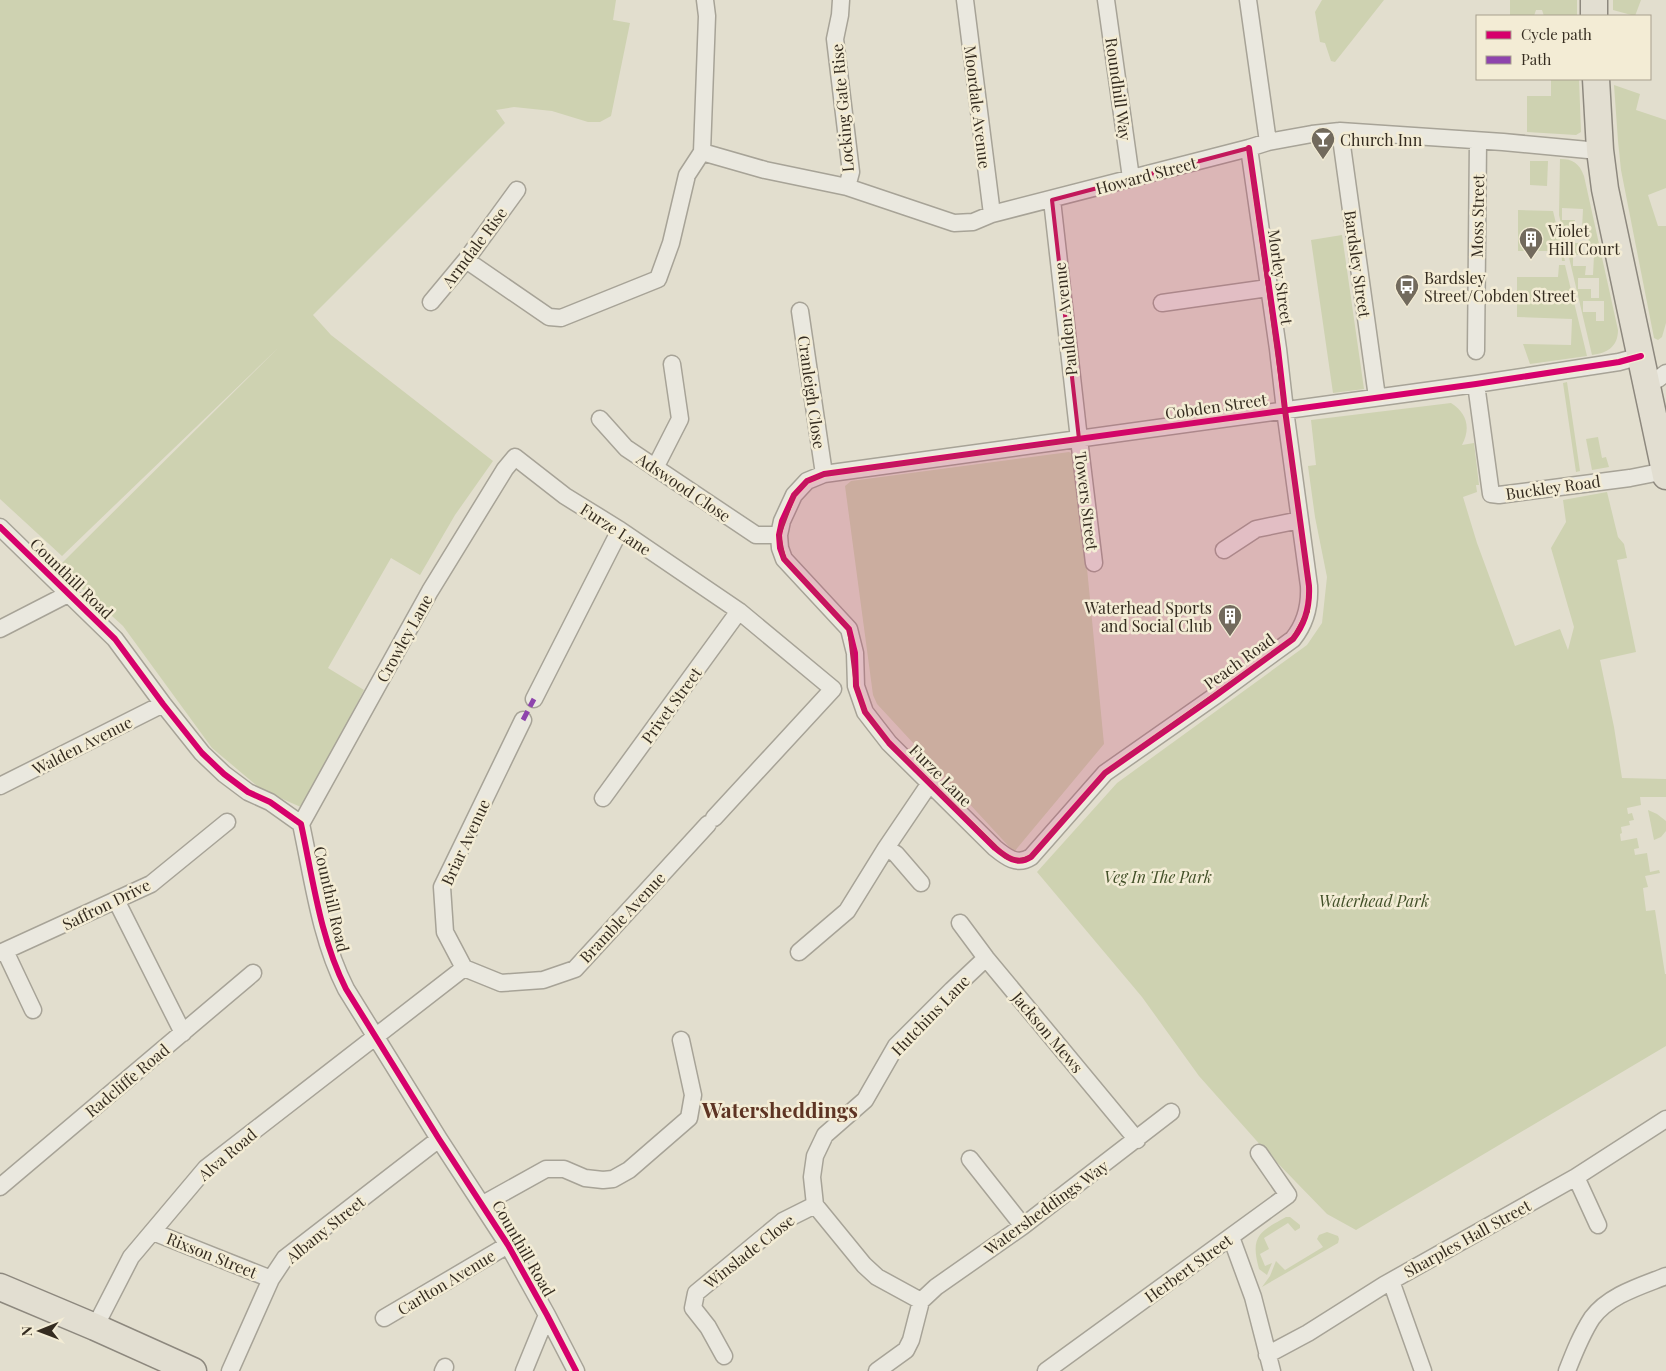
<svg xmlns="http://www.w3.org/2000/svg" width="1666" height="1371" font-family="'Playfair Display',serif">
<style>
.green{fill:#ced2b1;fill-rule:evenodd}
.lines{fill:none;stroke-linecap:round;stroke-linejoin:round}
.minor-casing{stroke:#a7a397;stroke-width:19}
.primary-casing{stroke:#8d887e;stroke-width:29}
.minor{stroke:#eae8df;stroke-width:16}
.primary{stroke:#e2ded1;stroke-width:26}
.quiet{stroke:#8e44ad;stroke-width:5;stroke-dasharray:10 5;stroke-linecap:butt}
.cycleway-casing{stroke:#f3ecd5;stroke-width:9}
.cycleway{stroke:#d6006c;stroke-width:6}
.marked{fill:#c2185b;fill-opacity:0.2;stroke:#c2185b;stroke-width:4;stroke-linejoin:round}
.labels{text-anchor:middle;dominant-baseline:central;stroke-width:5;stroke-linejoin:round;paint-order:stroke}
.street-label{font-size:16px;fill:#352c20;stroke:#f3ecd5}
.poi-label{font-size:16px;fill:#352c20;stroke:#f3ecd5;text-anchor:start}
.park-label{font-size:16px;font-style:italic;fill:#425028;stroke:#f3ecd5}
.district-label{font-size:21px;font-weight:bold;fill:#5e3423;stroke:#f3ecd5}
</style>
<rect width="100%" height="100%" fill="#e2dece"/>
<path class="green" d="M0 0H616L613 20 630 23 611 116 600 122H588L552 111 514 107 496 110 505 123 313 315 331 335 493 461 455 515 420 575 391 558 328 668 364 690 303 808 262 790 212 748 123 626 58 567 278 348 62 556 0 499Z
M1322 0H1384L1335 62 1331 61 1325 43 1320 42 1315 12Z
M1510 0H1577V16H1544L1542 10H1536L1534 16H1510Z
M1613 0H1641L1635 16 1613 10Z
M1551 79H1579L1581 132 1576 135 1527 132V96H1551Z
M1614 85 1640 94 1636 110 1666 120V188L1648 195 1658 226H1666V323L1662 337 1658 340 1654 338 1621 170 1618 141Z
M1560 159C1573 159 1579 163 1584 176L1618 330C1618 347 1607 353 1592 355L1559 215ZM1562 208 1583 209 1582 229H1574L1575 220H1562ZM1568 231 1589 232 1588 252H1580V243H1568ZM1573 255H1594L1593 275H1585L1586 266H1573ZM1578 278H1599V298H1591V289H1578ZM1583 301H1604V321H1596V312H1583Z
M1530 161H1548L1547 186 1530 185Z
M1518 210 1553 211 1565 261H1562L1561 251H1518Z
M1342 235 1364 389 1333 393 1311 240Z
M1559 265H1565L1587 356 1530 364 1523 344 1571 345 1572 319 1517 317V277H1558Z
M1567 382 1580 471 1576 472 1563 383Z
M1451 403C1467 413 1471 428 1462 445L1474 443 1479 485H1476L1477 492 1463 497 1477 543 1515 646 1560 629 1568 650 1574 627 1551 548 1566 522 1563 500 1607 492 1618 537 1624 544 1627 558 1617 560 1636 652 1600 660 1614 727 1622 778 1666 779V797H1640L1641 805 1627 808 1628 814 1632 813 1634 820 1629 821 1630 825 1621 827 1622 833 1620 834 1621 841 1637 838 1639 848 1634 849 1635 855 1647 853 1650 872 1659 870 1660 873 1645 876 1648 887 1643 888 1646 911 1655 910 1665 974H1666V1046L1356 1230 1327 1214 1263 1148 1199 1076 1142 997 1037 872 1117 783 1307 645 1322 623 1327 577 1315 517 1308 466 1316 465 1311 420Z
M1598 437 1602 458 1606 457 1609 467 1592 470 1586 439Z
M1069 452 1073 454 1087 568 1104 744 1014 852 877 704 873 695 845 486 851 481Z
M1648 810 1657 814 1666 821V831L1661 837 1654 840Z
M1286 1217H1290L1300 1225V1228L1295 1231 1288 1223 1264 1238 1269 1249 1260 1254 1265 1266 1272 1263 1267 1275 1259 1269C1250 1236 1259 1232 1286 1217Z
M1327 1232 1338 1236 1339 1239 1338 1243 1262 1287 1270 1276 1276 1261 1285 1270 1323 1247 1317 1239 1319 1235Z"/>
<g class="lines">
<g class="minor-casing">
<path id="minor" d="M841 0 840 15 835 39 851 172 847 187
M965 0 992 214
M1106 0 1131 178
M1248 0 1268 142
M1340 131 1377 397
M1249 148 1278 349 1285 410 1309 586C1310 606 1306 623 1293 639L1215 696 1105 773 1031 857C1017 866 1006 857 995 848L889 743 865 712 856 686 855 653 849 629 784 559 780 548 779 535 782 521 794 495 807 481 824 474 1476 384 1619 362 1641 356
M702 152 765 170 847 187 954 223 973 222 992 214 1249 148 1268 142 1312 134 1340 131 1503 142 1588 150H1600
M1052 200 1079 439 1094 563
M466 260 549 317 561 318 658 279 671 243 687 175 702 152 707 16 705 0
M431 302 466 260 517 190
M1162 303 1268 288
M800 311 824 474
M1476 351 1478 141
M1647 382 1658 379 1666 373
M1476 384 1491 494 1499 495 1630 478 1665 471
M600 419 626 448 756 535H779
M655 468 680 419 672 364
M0 527 115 639 163 704 202 753 224 774 248 792 270 802 301 824C313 879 320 938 346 989L439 1139 508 1245 547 1315 576 1371
M1224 550 1256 529 1300 520
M0 629 70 593
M534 699 620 530
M0 786 163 704
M603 798 739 611
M301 824 430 591 505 469 515 457 565 496 620 530 739 611 833 689 714 818
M886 848 896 854 921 883
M116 900 183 1033
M960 923 986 958 1137 1140
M5 951 33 1010
M799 952 847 911 886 848 930 783
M0 953 151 884 227 822
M464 968 501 983 543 980 575 969 708 824
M464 968 445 932 442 887 523 720
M970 1159 1023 1226
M1576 1177 1598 1225
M0 1187 253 973
M483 1204 546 1169H564L585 1178 603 1180 613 1179 629 1170 689 1118 693 1095 681 1040
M153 1232 271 1279
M1231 1237 1253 1297 1272 1371
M1391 1281 1423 1371
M921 1301 877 1277 864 1265 815 1205 812 1177 815 1156 825 1135 865 1100 896 1046 952 990 986 958
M921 1301 936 1287 1023 1226 1171 1112
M384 1318 508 1245
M95 1327 131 1257 206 1168 464 968
M1267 1355 1308 1333 1384 1285 1576 1177 1666 1119
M724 1356 708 1327 693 1308 696 1293 783 1221 815 1205
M230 1371 271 1279 285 1258 439 1139
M443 1371 445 1367
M524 1371 547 1315
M877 1371 906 1350 911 1340 921 1301
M1046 1371 1288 1195 1259 1153
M1567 1371C1574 1353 1581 1335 1592 1318 1609 1295 1641 1286 1666 1276"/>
</g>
<g class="primary-casing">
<path id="primary" d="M1594 16V0
M1596 79 1600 150 1605 189 1666 476
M0 1287 95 1327 193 1371"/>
</g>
<use href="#minor" class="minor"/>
<use href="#primary" class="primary"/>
<path class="quiet" d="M523 720 534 699"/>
<g class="cycleway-casing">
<path id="cycleway" d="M1249 148 1278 349 1285 410 1309 586C1310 606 1306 623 1293 639L1215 696 1105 773 1031 857C1017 866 1006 857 995 848L889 743 865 712 856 686 855 653 849 629 784 559 780 548 779 535 782 521 794 495 807 481 824 474 1476 384 1619 362 1641 356
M0 527 115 639 163 704 202 753 224 774 248 792 270 802 301 824C313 879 320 938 346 989L439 1139 508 1245 547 1315 576 1371"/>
</g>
<use href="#cycleway" class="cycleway"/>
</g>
<path class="marked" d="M1249 148 1309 586 1308 611 1293 639 1105 773 1031 857 1019 861 1006 857 889 743 865 712 856 686 849 629 784 559 779 535 794 495 807 481 824 474 1079 439 1052 200Z"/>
<defs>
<g id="bar-pin" transform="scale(1.25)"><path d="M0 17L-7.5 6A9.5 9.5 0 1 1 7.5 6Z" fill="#726a5d" stroke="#f3ecd5"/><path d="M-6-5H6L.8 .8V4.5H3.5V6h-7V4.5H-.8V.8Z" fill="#fff"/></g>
<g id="building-pin" transform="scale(1.25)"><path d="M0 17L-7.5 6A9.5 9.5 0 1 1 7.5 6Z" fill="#726a5d" stroke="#f3ecd5"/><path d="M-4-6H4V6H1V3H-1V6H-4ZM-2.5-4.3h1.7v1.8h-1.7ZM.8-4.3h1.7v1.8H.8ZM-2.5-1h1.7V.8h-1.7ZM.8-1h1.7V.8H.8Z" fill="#fff"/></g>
<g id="bus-pin" transform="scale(1.25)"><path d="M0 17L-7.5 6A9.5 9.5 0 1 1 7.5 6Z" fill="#726a5d" stroke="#f3ecd5"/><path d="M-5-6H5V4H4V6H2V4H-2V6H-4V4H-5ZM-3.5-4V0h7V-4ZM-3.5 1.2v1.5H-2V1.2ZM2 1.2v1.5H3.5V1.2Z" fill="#fff"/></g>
</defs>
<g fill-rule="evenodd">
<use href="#bar-pin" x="1323" y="139"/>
<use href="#building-pin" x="1531" y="239"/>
<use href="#bus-pin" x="1407" y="286"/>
<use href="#building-pin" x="1230" y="616"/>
</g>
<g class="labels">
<g class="street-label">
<text transform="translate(1119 89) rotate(82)">Roundhill Way</text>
<text transform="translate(978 107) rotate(83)">Moordale Avenue</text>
<text transform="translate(842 108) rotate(-95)">Locking Gate Rise</text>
<text transform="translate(1146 175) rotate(-15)">Howard Street</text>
<text transform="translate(1477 216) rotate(-89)">Moss Street</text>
<text transform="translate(474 247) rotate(-53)">Armdale Rise</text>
<text transform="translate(1358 264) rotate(82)">Bardsley Street</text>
<text transform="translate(1281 277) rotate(82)">Morley Street</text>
<text transform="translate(1065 319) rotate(-96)">Paulden Avenue</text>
<text transform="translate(812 392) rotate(82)">Cranleigh Close</text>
<text transform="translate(1216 406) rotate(-8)">Cobden Street</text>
<text transform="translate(684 487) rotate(34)">Adswood Close</text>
<text transform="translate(1553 487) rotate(-8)">Buckley Road</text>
<text transform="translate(1087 501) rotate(83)">Towers Street</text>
<text transform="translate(616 529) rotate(33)">Furze Lane</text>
<text transform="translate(72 578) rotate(44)">Counthill Road</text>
<text transform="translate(404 638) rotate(-61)">Crowley Lane</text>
<text transform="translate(1239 661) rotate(-36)">Peach Road</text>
<text transform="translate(671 705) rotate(-54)">Privet Street</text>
<text transform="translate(82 745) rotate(-27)">Walden Avenue</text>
<text transform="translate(941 775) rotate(45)">Furze Lane</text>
<text transform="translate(465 842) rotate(-65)">Briar Avenue</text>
<text transform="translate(332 899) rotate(77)">Counthill Road</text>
<text transform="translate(106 904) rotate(-26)">Saffron Drive</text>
<text transform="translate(622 917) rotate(-47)">Bramble Avenue</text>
<text transform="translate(930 1015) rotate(-46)">Hutchins Lane</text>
<text transform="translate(1048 1032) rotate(50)">Jackson Mews</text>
<text transform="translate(127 1080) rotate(-40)">Radcliffe Road</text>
<text transform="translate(227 1154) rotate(-40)">Alva Road</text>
<text transform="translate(1046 1207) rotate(-36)">Watersheddings Way</text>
<text transform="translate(325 1229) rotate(-39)">Albany Street</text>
<text transform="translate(1467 1238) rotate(-29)">Sharples Hall Street</text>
<text transform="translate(524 1248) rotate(60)">Counthill Road</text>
<text transform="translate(749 1251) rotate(-38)">Winslade Close</text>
<text transform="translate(212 1255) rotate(22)">Rixson Street</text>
<text transform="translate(1188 1268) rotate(-36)">Herbert Street</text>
<text transform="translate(446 1282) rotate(-31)">Carlton Avenue</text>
</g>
<g class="poi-label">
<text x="1340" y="139">Church Inn</text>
<text x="1548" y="230">Violet<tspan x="1548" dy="18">Hill Court</tspan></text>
<text x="1424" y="277">Bardsley<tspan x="1424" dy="18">Street/Cobden Street</tspan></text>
<text x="1212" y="607" text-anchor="end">Waterhead Sports<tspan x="1212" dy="18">and Social Club</tspan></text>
</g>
<g class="park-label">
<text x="1158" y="876">Veg In The Park</text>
<text x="1374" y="900">Waterhead Park</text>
</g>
<g class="district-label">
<text x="780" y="1109">Watersheddings</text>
</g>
</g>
<rect x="1476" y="15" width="175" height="65" fill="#f3ecd5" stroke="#a79f8d"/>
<rect x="1486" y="31" width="25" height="8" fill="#d6006c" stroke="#a79f8d"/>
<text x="1521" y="40" font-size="15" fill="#352c20">Cycle path</text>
<rect x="1486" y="56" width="25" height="8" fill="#8e44ad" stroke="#a79f8d"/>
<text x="1521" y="65" font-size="15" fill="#352c20">Path</text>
<g transform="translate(40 1331) rotate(269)" stroke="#f3ecd5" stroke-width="4" paint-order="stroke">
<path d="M0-4L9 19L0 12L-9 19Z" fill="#352c20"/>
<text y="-8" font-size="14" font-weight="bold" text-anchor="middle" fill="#352c20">N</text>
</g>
</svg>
